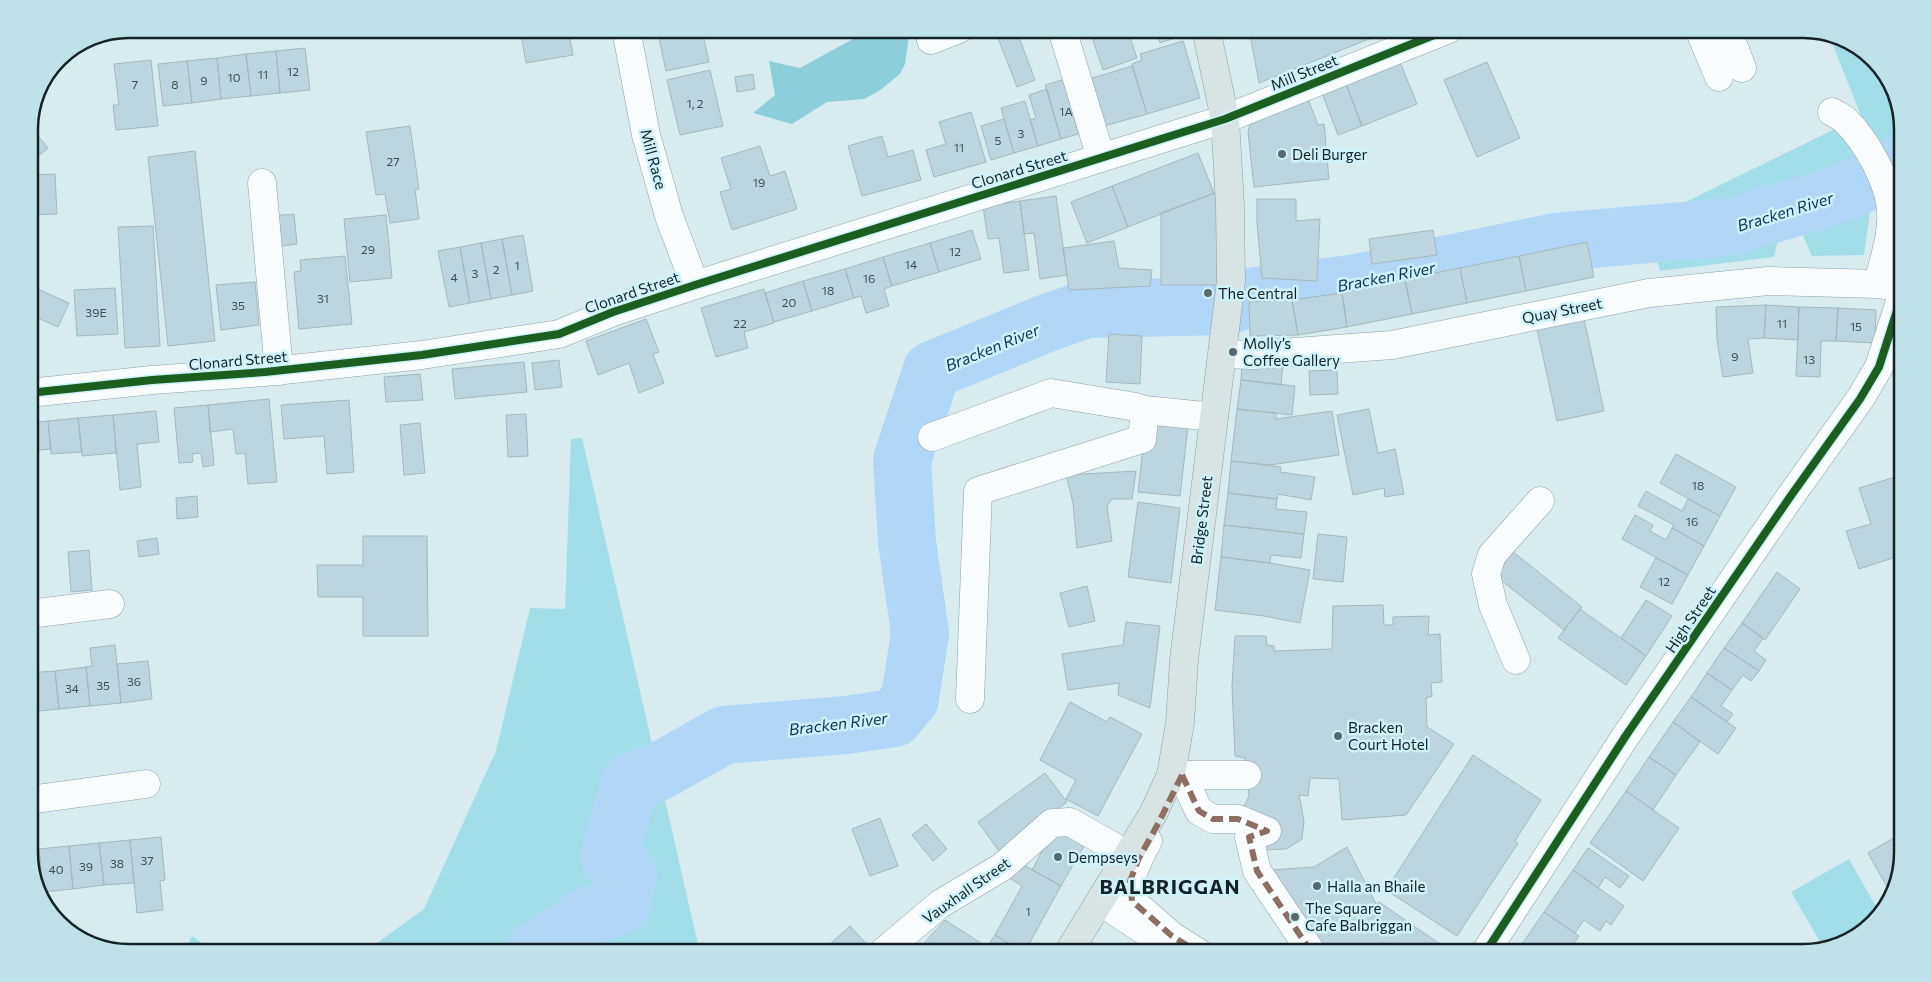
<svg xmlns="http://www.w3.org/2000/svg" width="1931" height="982" font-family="Commissioner,sans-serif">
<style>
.green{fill:#a2dee8}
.forest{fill:#8cceda}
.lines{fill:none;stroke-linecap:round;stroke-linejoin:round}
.river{stroke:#b0d7f7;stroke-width:58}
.building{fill:#bcd5de;stroke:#a8b7bb}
.minor-casing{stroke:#91a0a3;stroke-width:29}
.major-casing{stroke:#87a0a1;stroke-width:29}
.minor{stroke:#f9fcfd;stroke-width:28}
.major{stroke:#d8e4e4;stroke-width:28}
.quiet{stroke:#8d6e63;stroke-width:6;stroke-dasharray:12 6;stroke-linecap:butt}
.cycleway-casing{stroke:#cef2f9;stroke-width:11}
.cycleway{stroke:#1b5e20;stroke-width:8}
.poi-dot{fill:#5a696c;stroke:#cef2f9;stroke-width:2}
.labels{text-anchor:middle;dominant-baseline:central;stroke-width:5;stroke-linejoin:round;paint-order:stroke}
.number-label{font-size:12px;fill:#405054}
.street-label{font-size:15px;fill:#162326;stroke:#cef2f9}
.poi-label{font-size:15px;fill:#162326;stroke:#cef2f9;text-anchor:start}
.water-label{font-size:16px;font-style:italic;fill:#0b375a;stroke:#cef2f9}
.district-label{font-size:20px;font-weight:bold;letter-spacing:1px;fill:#162326;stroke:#cef2f9}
.rim{fill:none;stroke:#162326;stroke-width:2.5}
</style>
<rect width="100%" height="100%" fill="#d8ecef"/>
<path class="green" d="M1829 35 1847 39 1885 73 1902 122V144L1881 156 1861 116Z
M1841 126 1860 169 1761 199 1662 222 1655 217Z
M1872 197 1864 255 1812 256 1796 220Z
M1779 235 1774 257 1660 271 1657 259Z
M582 438 700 953H363L424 909 496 751 530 608 565 609 571 439Z
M1849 859 1879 912 1858 937 1823 947 1791 892Z
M192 936 217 953H218H183Z"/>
<path class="forest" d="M871 29H903L909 36 905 64 900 74 879 91 864 99 827 102 792 124 753 113 775 95 769 61 800 68Z"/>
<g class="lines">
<path class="river" d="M533 953 586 917 622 905 628 874 609 856 630 783 658 772 724 735 846 725 894 718 910 699 920 633 907 542 902 460 932 370 1047 323 1087 309 1228 306 1256 296 1357 283 1556 242 1729 227 1850 191 1902 162"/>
</g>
<path class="building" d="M520 29H568L573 55 526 63Z
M657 29H702L709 62 666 71Z
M998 29H1016L1035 80 1017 87 995 30Z
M1089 29H1127L1137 58 1103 70Z
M1155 29H1182L1184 35 1160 43Z
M1249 29H1394L1259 83Z
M1183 41 1200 98 1147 114 1132 64 1142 60 1140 54Z
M305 48 310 90 280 93 276 51Z
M276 51 280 93 251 96 246 54Z
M246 54 251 96 221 99 217 58Z
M217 58 221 99 192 103 187 61Z
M151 60 158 126 116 130 113 105H119L114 64Z
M187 61 192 103 163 106 158 64Z
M1400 62 1417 104 1362 126 1346 84Z
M1487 62 1520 138 1477 157 1444 80Z
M1132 66 1147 114 1097 128 1083 81Z
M710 70 723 126 680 135 667 80Z
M753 74 755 89 737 92 735 77Z
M1069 78 1085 132 1061 139 1045 85Z
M1346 84 1362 126 1338 135 1322 93Z
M1047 89 1061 139 1038 146 1030 120 1036 118 1029 95Z
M1308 99 1318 125 1324 124 1329 179 1254 187 1248 132 1251 120Z
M1025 101 1038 146 1014 153 1001 108Z
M971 112 986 162 934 177 926 150 946 144 939 122Z
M1004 119 1014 153 991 160 981 126Z
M410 126 419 189 415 190 419 219 390 223 385 194 376 195 366 132Z
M34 131 48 148 29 164V135Z
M882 136 888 157 913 150 921 180 862 196 848 146Z
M760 146 770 176 785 171 797 209 732 230 720 192 731 189 721 158Z
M195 151 215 341 168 346 148 157Z
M1198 153 1214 193 1128 227 1112 186Z
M55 174 57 214 29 215V186H32L31 175Z
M1112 186 1128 227 1087 243 1071 202Z
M1221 191V285H1161V213Z
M1056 196 1067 275 1040 279 1034 233 1024 234 1020 201Z
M1257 199H1296V221L1320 219 1317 281 1262 278 1257 223Z
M1020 201 1029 270 1004 273 999 238 988 239 983 206Z
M294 214 297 244 274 247 271 216Z
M386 215 392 278 350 282 344 219Z
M153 226 160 346 125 348 118 227Z
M972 230 981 259 939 272 930 243Z
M1433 230 1437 255 1372 264 1369 239Z
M523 235 533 291 512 295 502 239Z
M502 239 512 295 491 299 481 243Z
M1114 241 1119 268 1152 270 1150 286 1069 290 1063 248Z
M1587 242 1594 277 1526 291 1519 256Z
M481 243 491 299 470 303 460 247Z
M930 243 939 272 892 286 883 257Z
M460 247 470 303 449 307 438 251Z
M345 256 352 324 299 329 294 272 301 271 300 260Z
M1519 256 1526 291 1467 303 1460 268Z
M883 257 892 286 884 289 889 306 866 313 861 296 854 298 845 269Z
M1460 268 1467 303 1412 314 1405 279Z
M845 269 854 298 812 311 803 281Z
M1405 279 1412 314 1347 327 1342 293Z
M803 281 812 311 774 322 765 293Z
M255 282 259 325 221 330 216 285Z
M31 286 69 303 58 327 29 314V291Z
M115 288 118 334 77 336 74 290Z
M764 289 774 323 744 332 748 348 716 357 701 308Z
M1342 293 1347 327 1298 335 1292 300Z
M1292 300 1298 335 1250 336 1249 302Z
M1766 305 1764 338 1748 339 1753 373 1723 377 1717 340 1716 307Z
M1766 305 1799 307 1798 340 1764 338Z
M1799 307 1838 308 1836 341H1821L1820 377 1796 376Z
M1838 308 1876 310 1875 343 1836 341Z
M646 319 659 352 653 354 664 383 639 393 629 363 598 375 586 341Z
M1584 319 1604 411 1557 421 1537 329Z
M1109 334 1142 336 1140 384 1106 382Z
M559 360 562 387 535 390 532 363Z
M524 362 527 392 455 399 452 369Z
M1283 365 1281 385 1241 380 1242 366Z
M1337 370 1338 394 1310 395 1309 371Z
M420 374 423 400 386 402 384 377Z
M1241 380 1295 386 1292 415 1237 409Z
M269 399 277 482 248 484 245 453 236 454 233 429 210 432 208 405Z
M349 400 354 472 327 474 324 436 284 439 281 405Z
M208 405 214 465 203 467 201 453 192 454 193 462 179 463 174 408Z
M1237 409 1276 413V419L1332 411 1339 455 1270 465 1231 461Z
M1369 409 1378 453 1395 449 1404 494 1385 497 1384 488 1353 495 1337 415Z
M156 411 159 442 137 444 141 487 120 490 113 415Z
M1147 413 1189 418 1180 496 1138 492Z
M526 414 528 456 508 457 506 415Z
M113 415 116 453 82 456 78 418Z
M78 418 82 452 51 454 48 421Z
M48 421 51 449 29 451V423Z
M420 423 425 473 404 475 400 425Z
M1676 454 1736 487 1720 516 1660 483Z
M1231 461 1281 467 1280 472 1315 477 1311 500 1278 494 1277 499 1228 493Z
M1136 471 1132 499H1112L1107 506 1112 541 1077 548 1073 503 1066 475Z
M1902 475V555L1859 569 1846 531 1871 524 1859 488Z
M1646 491 1682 511 1688 499 1720 516 1704 546 1672 528 1674 525 1638 506Z
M1228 493 1277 499 1276 509 1307 512 1304 534 1224 525Z
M197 496 198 517 177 519 176 498Z
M1138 502 1180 508 1171 583 1128 577Z
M1635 515 1653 525 1650 531 1666 540 1672 528 1704 546 1688 575 1622 539Z
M1224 525 1304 534 1301 558 1271 555 1270 563 1221 557Z
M1318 534 1347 537 1343 582 1313 579Z
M363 536H427L428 636H363V597H318L317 565H363Z
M157 538 159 554 139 557 137 541Z
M89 550 92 590 71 592 68 552Z
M1512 551 1582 607 1564 630 1493 574Z
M1221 557 1270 563 1310 570 1300 623 1264 616 1215 610Z
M1656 558 1688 575 1672 604 1640 587Z
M1777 572 1800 589 1765 640 1742 623Z
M1087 586 1095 621 1069 627 1060 593Z
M1646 600 1672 616 1646 656 1621 638Z
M1383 605 1384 625H1393V617L1429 616 1428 635 1440 634 1442 682 1431 683 1432 696 1426 698 1427 727 1454 744 1406 815 1342 820 1339 779 1310 778 1308 796 1299 795 1304 821 1302 839 1286 849 1265 850 1249 837 1238 819 1249 796 1245 758 1235 756 1232 686 1235 636H1266L1267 645 1274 646V651L1332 649 1333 606Z
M1580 609 1646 656 1626 685 1558 638Z
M1126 622 1160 626 1150 708 1118 695 1119 683 1068 690 1062 654 1123 645Z
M1742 623 1763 638 1754 651 1766 660 1759 671 1724 648Z
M115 645 121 703 90 706 86 667 92 666 90 648Z
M1724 648 1759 671 1751 681 1743 675 1732 690 1707 673Z
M148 661 152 699 121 703 117 664Z
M86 667 90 706 59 709 55 671Z
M55 671 59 709 29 712V673Z
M1707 673 1732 690 1721 706 1733 714 1727 722 1691 697Z
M1691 697 1736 728 1718 754 1673 722Z
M1070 702 1107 722 1110 717 1142 734 1098 816 1066 799 1076 780 1040 760Z
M1673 722 1700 742 1676 775 1649 757Z
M1473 755 1541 800 1515 841 1518 843 1457 936 1386 890Z
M1649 757 1676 775 1653 810 1626 791Z
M1045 773 1067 802 999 851 978 822Z
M1626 791 1679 828 1643 881 1590 843Z
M880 818 898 866 870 876 852 829Z
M926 824 947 849 933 861 912 835Z
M1055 827 1085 844 1061 886 1032 870Z
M1902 833V854L1892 896 1868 853Z
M161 837 165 880 160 881 163 910 137 913 130 840Z
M130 840 134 883 104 885 99 843Z
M99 843 104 885 73 889 69 846Z
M69 846 73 889 43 892 39 849Z
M1347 847 1376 904 1379 902 1453 953H1312L1257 871 1314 867Z
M1588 848 1629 876 1620 888 1605 877 1598 888 1573 870Z
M39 849 43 892H40L29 861V850Z
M1017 861 1061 886 1024 953 995 935 1022 886 1008 877Z
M1573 870 1624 906 1611 925 1606 921 1600 931 1584 920 1575 933 1544 912Z
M1544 912 1579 936 1567 953H1536L1522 944Z
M945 920 987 947 995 935 1023 953H915Z
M850 926 875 953H820Z
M1522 944 1536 953H1515Z"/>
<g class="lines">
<g class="minor-casing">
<path id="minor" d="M626 29 646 135 669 216 695 285
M930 29 931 40 959 29
M1062 29 1101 158
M1699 29 1719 77
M1727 29 1742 68
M1832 112C1836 114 1841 117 1845 120 1866 140 1890 183 1891 212 1893 235 1883 261 1878 284
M262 183 279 371
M1223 354 1254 355 1392 345 1649 293 1768 281 1878 284 1902 287
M29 393 152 380 265 372 422 355 559 334 613 312 695 285 1225 119 1449 29
M932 437 1051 393 1136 407 1145 410
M29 614 110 604
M1516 660 1493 605 1486 574 1492 555 1540 501
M970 699 978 491 1142 439 1145 410 1214 417
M1171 775H1247
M1182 775 1199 811 1213 819H1238L1267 831 1249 837 1257 871 1312 953
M29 800 146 784
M1148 841 1139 858 1130 881 1132 901 1172 936 1199 953
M1101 902 1148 933
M882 953 940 904 1002 867 1052 823 1070 822 1128 855
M1485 953 1627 734 1790 497 1860 399 1879 367 1902 295"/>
</g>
<g class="major-casing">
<path id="major" d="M1068 953 1153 814 1171 775 1180 723 1184 660 1231 281 1230 205 1225 119 1206 29"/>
</g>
<use href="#minor" class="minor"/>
<use href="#major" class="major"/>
<path class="quiet" d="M1182 775 1199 811 1213 819H1238L1267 831 1249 837 1257 871 1312 953
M1182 775 1159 822 1139 858 1130 881 1132 901 1172 936 1199 953"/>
<g class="cycleway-casing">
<path id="cycleway" d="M29 393 152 380 265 372 422 355 559 334 613 312 695 285 1225 119 1449 29
M1485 953 1627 734 1790 497 1860 399 1879 367 1902 295"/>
</g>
<use href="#cycleway" class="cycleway"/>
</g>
<g class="poi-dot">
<circle cx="1282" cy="154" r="5"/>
<circle cx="1208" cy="293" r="5"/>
<circle cx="1233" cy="352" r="5"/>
<circle cx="1338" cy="736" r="5"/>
<circle cx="1058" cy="857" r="5"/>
<circle cx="1317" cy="886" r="5"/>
<circle cx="1295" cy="917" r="5"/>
</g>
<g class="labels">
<g class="number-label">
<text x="293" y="71">12</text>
<text x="263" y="74">11</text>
<text x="234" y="77">10</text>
<text x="204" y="80">9</text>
<text x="135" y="84">7</text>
<text x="175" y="84">8</text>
<text x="695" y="103">1, 2</text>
<text x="1066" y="111">1A</text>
<text x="1021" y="133">3</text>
<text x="998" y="140">5</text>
<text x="959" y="147">11</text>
<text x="393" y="161">27</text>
<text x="759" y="182">19</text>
<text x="368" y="249">29</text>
<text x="955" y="251">12</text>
<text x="911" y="264">14</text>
<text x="517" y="265">1</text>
<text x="496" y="269">2</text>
<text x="475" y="273">3</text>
<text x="454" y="277">4</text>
<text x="869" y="278">16</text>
<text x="828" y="290">18</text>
<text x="323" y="298">31</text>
<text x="789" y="302">20</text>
<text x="238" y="305">35</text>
<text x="96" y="312">39E</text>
<text x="740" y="323">22</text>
<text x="1782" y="323">11</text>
<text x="1856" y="326">15</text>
<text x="1735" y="356">9</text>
<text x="1809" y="359">13</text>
<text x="1698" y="485">18</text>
<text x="1692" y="521">16</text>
<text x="1664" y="581">12</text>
<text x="134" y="681">36</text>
<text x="103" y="685">35</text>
<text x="72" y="688">34</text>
<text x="147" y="860">37</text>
<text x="117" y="863">38</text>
<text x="86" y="866">39</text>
<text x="56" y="869">40</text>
<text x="1028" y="911">1</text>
</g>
<g class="street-label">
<text transform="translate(1304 72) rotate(-22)">Mill Street</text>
<text transform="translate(654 159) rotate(75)">Mill Race</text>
<text transform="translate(1019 169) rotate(-17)">Clonard Street</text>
<text transform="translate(632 292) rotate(-19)">Clonard Street</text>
<text transform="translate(1562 310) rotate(-11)">Quay Street</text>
<text transform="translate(238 360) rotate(-5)">Clonard Street</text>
<text transform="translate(1201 520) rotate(-83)">Bridge Street</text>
<text transform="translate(1690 619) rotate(-56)">High Street</text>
<text transform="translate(966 890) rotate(-35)">Vauxhall Street</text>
</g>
<g class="poi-label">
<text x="1292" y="154">Deli Burger</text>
<text x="1218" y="293">The Central</text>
<text x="1243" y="343">Molly’s<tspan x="1243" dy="17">Coffee Gallery</tspan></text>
<text x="1348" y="727">Bracken<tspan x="1348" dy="17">Court Hotel</tspan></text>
<text x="1068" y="857">Dempseys</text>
<text x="1327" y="886">Halla an Bhaile</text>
<text x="1305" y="908">The Square<tspan x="1305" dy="17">Cafe Balbriggan</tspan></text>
</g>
<g class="water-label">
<text transform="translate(1785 211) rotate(-17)">Bracken River</text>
<text transform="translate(1386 276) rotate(-11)">Bracken River</text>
<text transform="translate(992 347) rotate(-22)">Bracken River</text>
<text transform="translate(838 723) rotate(-7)">Bracken River</text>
</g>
<g class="district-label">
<text x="1170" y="886">BALBRIGGAN</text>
</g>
</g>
<path d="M0 0H1931V982H0ZM129 38H1803A91 91 0 0 1 1894 129V853A91 91 0 0 1 1803 944H129A91 91 0 0 1 38 853V129A91 91 0 0 1 129 38Z" fill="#bfe1e8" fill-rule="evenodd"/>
<path class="rim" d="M129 38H1803A91 91 0 0 1 1894 129V853A91 91 0 0 1 1803 944H129A91 91 0 0 1 38 853V129A91 91 0 0 1 129 38Z"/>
</svg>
